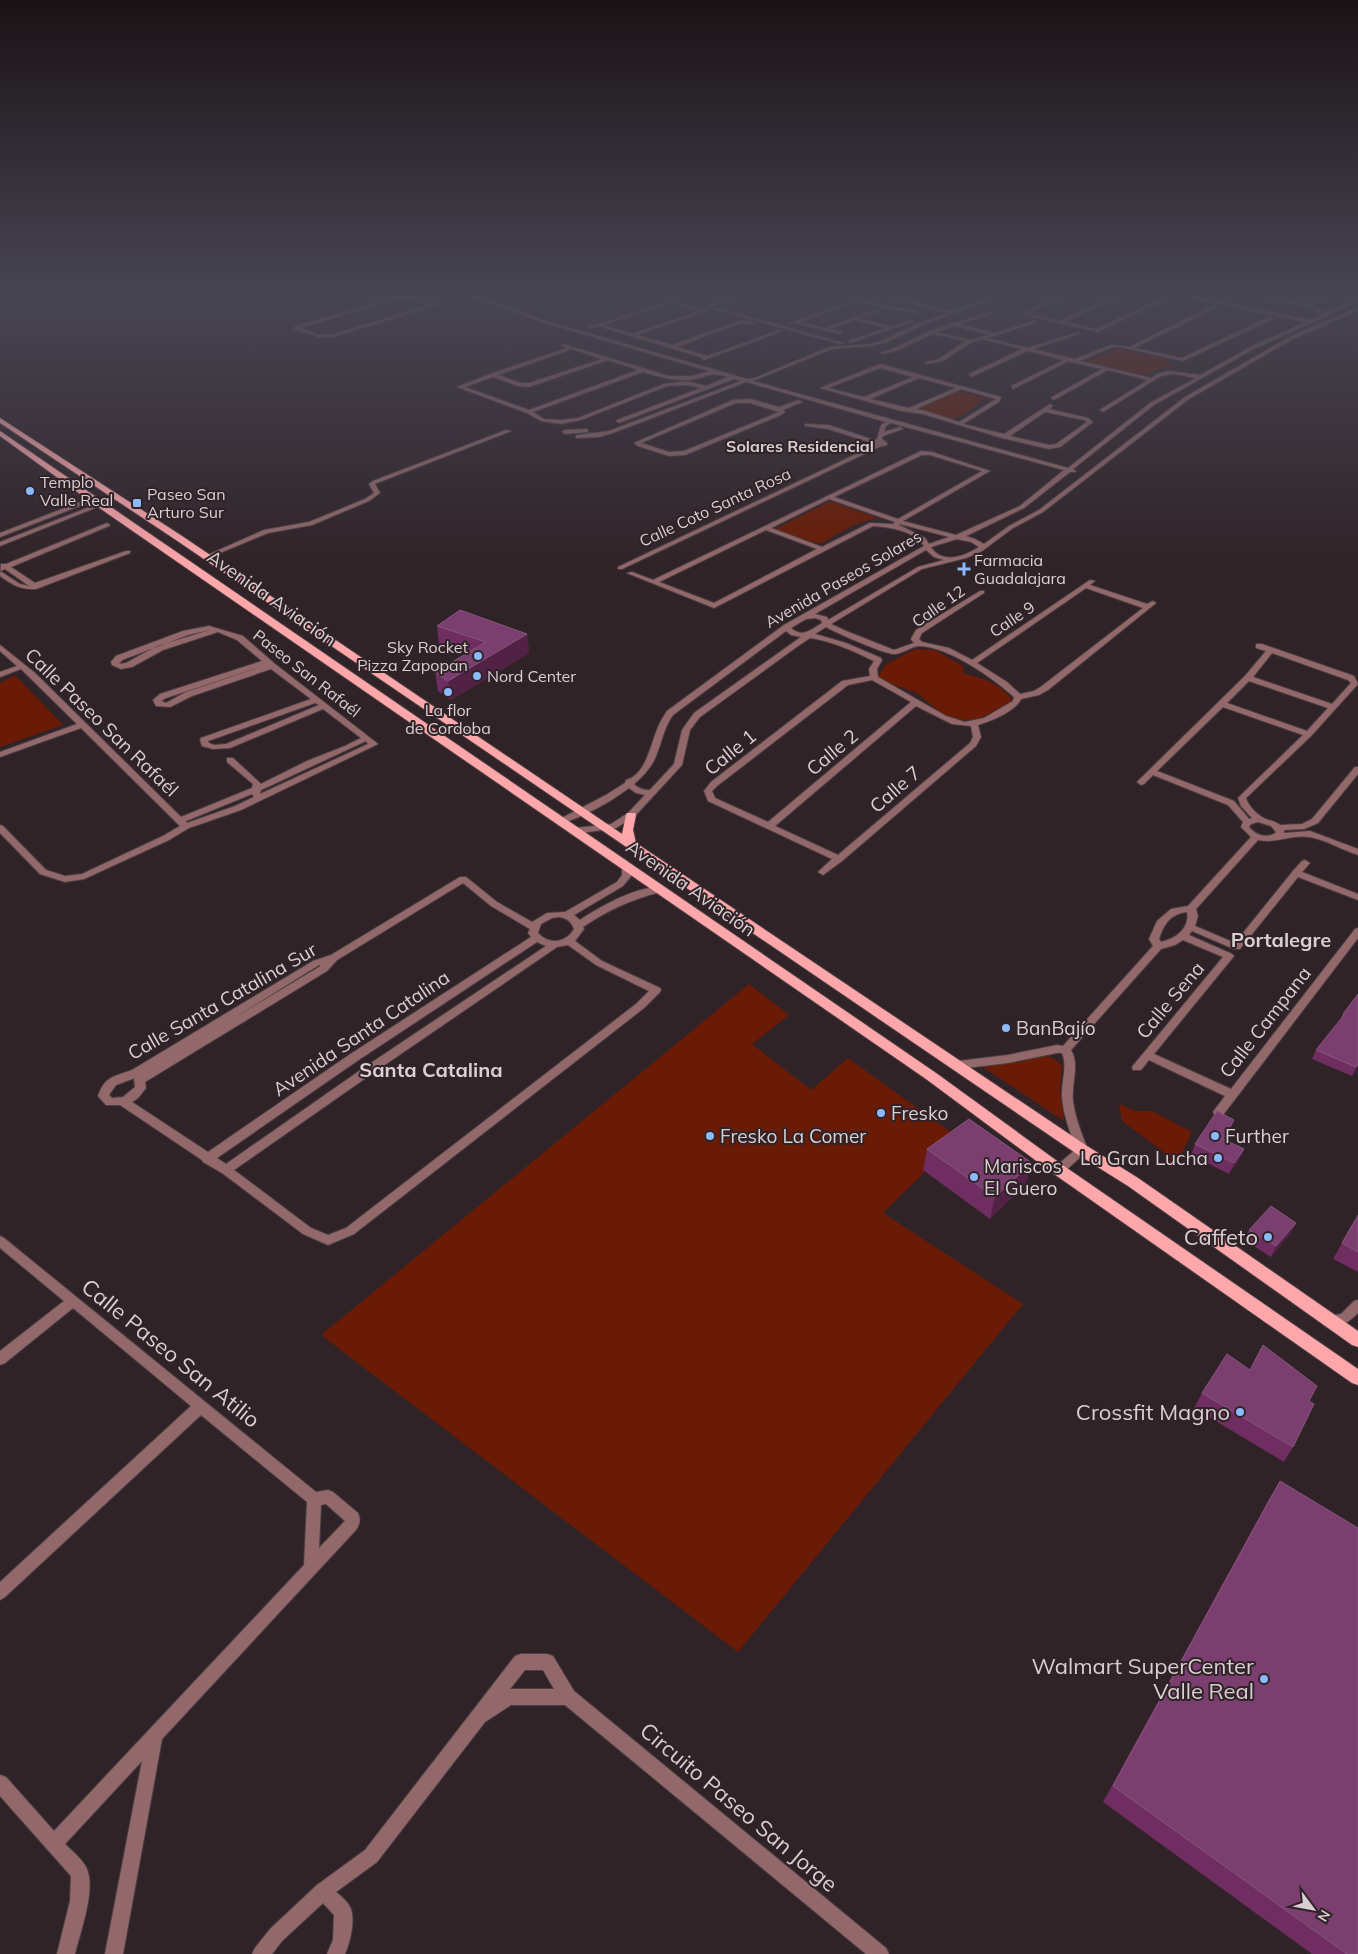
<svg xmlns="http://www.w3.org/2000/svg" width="1358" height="1954" font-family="Mulish,sans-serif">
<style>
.green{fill:#691b05}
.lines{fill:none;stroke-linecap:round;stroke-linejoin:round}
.minor-casing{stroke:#4b3f43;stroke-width:2}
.primary-casing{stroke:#4b3f43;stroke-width:2}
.minor{fill:#92686a;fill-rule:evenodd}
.primary{fill:#fea7ab;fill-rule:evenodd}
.wall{fill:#6f2d61}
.shaded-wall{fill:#512245}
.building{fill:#7a3f6e;stroke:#89557d}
.poi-dot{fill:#8cb9fc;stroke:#302328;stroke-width:2}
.labels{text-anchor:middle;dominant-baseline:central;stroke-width:4;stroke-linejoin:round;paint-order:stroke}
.far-neighbourhood-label{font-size:16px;font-weight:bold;fill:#d8cfd2;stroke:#302328}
.far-poi-label{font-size:16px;fill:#d8cfd2;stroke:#302328;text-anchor:start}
.far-street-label{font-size:16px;fill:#d8cfd2;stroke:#302328}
.street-label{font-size:19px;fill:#d8cfd2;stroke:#302328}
.poi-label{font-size:19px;fill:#d8cfd2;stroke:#302328;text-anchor:start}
.neighbourhood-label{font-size:20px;font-weight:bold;fill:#d8cfd2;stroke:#302328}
.near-poi-label{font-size:22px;fill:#d8cfd2;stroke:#302328;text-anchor:end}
.near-street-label{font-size:22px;fill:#d8cfd2;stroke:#302328}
</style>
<rect width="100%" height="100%" fill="#302328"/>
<path class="green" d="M1118 349 1166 359 1172 368 1158 369 1143 374 1085 362Z
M956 390 985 398C955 423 956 423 919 408Z
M830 501 878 518 855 524 822 543 804 541 775 529Z
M915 649 935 650 963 666V673C985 679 1001 683 1014 703L972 722 943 715 917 693 877 679 885 665Z
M15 675 63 725 0 747V683Z
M749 984 789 1015 752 1044 811 1090 848 1058 959 1138 883 1213 1023 1304 738 1652 321 1335Z
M1042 1055 1053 1058 1062 1065 1060 1088 1064 1121 983 1067 1016 1059Z
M1119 1104 1136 1111H1152L1192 1132 1180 1157 1171 1169 1166 1155 1161 1150 1122 1121Z"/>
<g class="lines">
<g class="minor-casing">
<path id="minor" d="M346 291H353L366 296 380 298 388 295 398 297 431 295 430 294 432 293 435 295 452 294 454 295 437 297 440 302 435 306 332 337H319L294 329V327L381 301 363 298ZM432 298 435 302 431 304 332 335H319L301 328 394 300Z
M459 291H463L466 294 477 298 469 291H474L481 296 498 304 546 321 747 379 755 378 829 347 870 344 881 341 919 323 948 313 861 291C871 291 886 298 895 297 902 296 907 291 915 291L899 298 952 311 1007 291H1014L923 325 885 343 870 346 832 349 753 381 1068 468 1150 403 1196 378 1174 374 1161 376 1103 412 1100 410 1101 409 1148 380 1108 370 1054 400 1051 398 1052 397 1102 369 1076 363H1073L1069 361 1013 389 1011 386 1064 360 1028 351 971 377 969 374 1022 349 983 339 972 342 943 361 927 364 925 362 939 359 966 341 933 334 896 351 882 354 880 353 892 349 930 331 992 311 994 313 960 324 995 333 1034 321V323L988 338 1027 348 1079 332V334L1033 349 1075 359 1111 345 1129 347 1212 306H1216V308L1134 348 1182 358 1269 317H1273V319L1183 361 1120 347H1112L1080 361 1151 378 1157 374 1169 371 1200 375 1252 346 1306 322 1176 295 1098 332 1021 314 1069 291H1075L1027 314 1060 321 1127 291H1133L1065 322 1097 329 1162 298 1134 291C1146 291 1161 299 1171 294L1168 293V291L1176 292 1311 320 1323 314 1305 306 1247 294 1245 296 1222 291 1240 293 1236 291H1245L1306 304 1334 291H1340L1310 305 1327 312 1358 299V302L1256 348 1154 405 1073 469 1076 471 1075 472H1070L1024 508 966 536 975 539 984 544 1009 526 1039 510 1185 397 1289 337 1356 308H1358V311L1293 339 1189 399 1043 512 1013 528 982 551 966 558 922 569 831 624 846 631 894 650 914 643 911 639 916 630 980 591H984V593L922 633 919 639 922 642 949 648 972 660 1090 580 1095 581 1090 585 1147 604 1153 601 1156 603 1048 690 1039 695 1021 699C1016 711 991 721 978 725L981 737 976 746 842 861 823 875 818 872 832 859 708 801 704 791 711 782 842 681 870 676 869 669 874 661C853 651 832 641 810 638L798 646 700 717 690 730 682 765 634 817 616 828 575 834 571 831 575 828 611 824 628 813 645 795 636 793 629 788C609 803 583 817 560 824L556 821 606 795 625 783 626 780C647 775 651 741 659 725 661 720 664 716 667 711L784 625 924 546C915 531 889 527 873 526L714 608 627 573 632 572 653 580 921 451 932 452 990 471 903 521 956 535 1020 506 1064 470 891 423 886 426 884 432 900 427 903 429 883 436 882 439 887 443V445L879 447 622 569H618V567L873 446 869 444V442L828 429 805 426V424L829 425 874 440 877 439 881 425 886 422 746 382 613 433 599 437 576 438V436L578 435 609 431 741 381 734 379 619 423 616 421 617 420 701 388 687 385 667 386 581 420 561 424 541 421 527 413 457 387 490 374 567 348 561 346 563 344 669 376H692L709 371 542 322 479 299 477 300 462 296ZM955 326 989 335 970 340 937 332ZM572 349 602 359 529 383H521L498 375ZM608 360 638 370 529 410 465 387 493 377 518 386 529 387ZM643 372C659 377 673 381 690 380 708 378 707 371 728 377L706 386 687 381 664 384 578 418 561 420 544 419 533 412ZM922 455H930L982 471 898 519 834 497ZM829 499 895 522 893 524 870 523 822 547 771 528ZM900 524 949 537 929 544 925 538 899 525ZM766 530 817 549 714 603 659 582ZM957 539 971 542 979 547C965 556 942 565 931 547ZM926 550 934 557 944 560 918 567 828 620 827 617 815 614ZM1086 588 1143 608 1042 686 1034 691 1020 694 1007 682 977 663ZM815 618 821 620 822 623C811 630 802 638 791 628L806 619ZM826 627C837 633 884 654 894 654 903 654 911 646 920 646 949 647 993 678 1014 697L1013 701 984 718 965 722 946 716 878 677 877 669 882 660 881 658 846 643 815 634ZM786 631 791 635 801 637 694 713 682 730 674 764 650 790C644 790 639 789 634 784 643 776 652 767 656 756 662 742 664 727 673 715ZM872 680 911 702 768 822 715 798 712 791 717 786 848 685ZM916 706 952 724 971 726 973 737 970 743 838 855 775 826Z
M685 291H692L673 297 671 296Z
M745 291H749L748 294 713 307 844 343 840 344 706 307Z
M863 297 865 298 862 300 918 312 916 313 888 308 859 318 891 327 912 320 914 321 850 343 848 341 886 328 855 320 830 329 842 332 840 334 795 323 789 325 787 324ZM857 301 883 307 825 328 800 322Z
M672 301 707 311 637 335 672 345 739 321 754 322 752 324 741 323 677 347 708 356 779 330 783 331 704 360 702 359 703 358 598 326 591 328 589 327ZM672 303 700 311 632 334 603 325Z
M880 364 1001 397 999 402 963 424 967 425 1004 434 1050 404 1053 406 1049 409 1088 418 1093 422 1060 447 1049 449 1002 438 923 414 901 411 820 388ZM880 368 913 377 864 397 828 388ZM919 378 956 388 909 408 870 399ZM961 389 996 399 959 422 926 411 916 409ZM1045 412 1084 420 1087 422 1056 444 1049 445 1010 436Z
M750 399 779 407 799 400 802 402 783 410 785 412 781 415 685 455 669 456 638 446 634 443 733 400ZM736 403H750L779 412 684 451 669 452 641 443Z
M586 429 588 430V432L565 434 562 432 565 430Z
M506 430 511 431 377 483 375 484 380 493 369 501 312 525 268 533 208 558 203 557 264 530 309 522 365 499 374 493 369 484 373 481Z
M93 497 96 499 95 500 0 537V533Z
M115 497 120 498 0 546V542Z
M107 523 110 525 109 526 11 567 35 583 126 551H130V553L36 589C21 590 13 585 0 576L1 564H6ZM5 569 29 586 20 584 0 571Z
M209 626 243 636 275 664 378 744 241 810 189 828 169 840 84 879 65 882 40 874 0 833V825L3 826 46 870 65 876 82 874 163 836 180 826 81 728 0 757V752L77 724 21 669 0 677V672L17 666 0 651V645L35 673 181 817 252 788 253 784 227 762V758H233L261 784 307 761 345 746 361 738 323 709 230 748 213 749 202 746 200 740 201 738 311 699 271 669 192 696 170 707 156 706 153 700 160 694 262 661 237 640 218 632 163 650 132 667 121 669 112 665 111 662 116 656 183 631ZM210 630 157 646 126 663 119 664 122 660 188 635ZM266 665 186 692 166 703 161 701 166 698ZM315 703 319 705 226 744 214 745 209 743 208 741ZM366 741 368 744 260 794 261 790ZM252 794 254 797 235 806 187 823 186 821Z
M1256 644H1262L1354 676 1358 684 1311 736 1246 798C1248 805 1256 814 1262 817 1268 821 1274 820 1280 825L1302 824 1312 819 1355 767H1358V774L1318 823 1304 829 1284 830V833L1310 831 1358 849V855C1342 850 1325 839 1309 837 1292 834 1275 844 1258 840L1196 909 1198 916 1195 926 1235 943 1293 871 1302 861 1305 860 1310 863 1302 872 1358 894V900L1298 877 1240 949H1234L1192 931 1189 935 1232 954 1234 956 1154 1054 1231 1089 1355 929 1358 928V938L1223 1115H1215L1213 1112 1225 1096 1149 1060 1141 1070H1133L1132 1067 1223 957 1183 940 1175 945 1161 949 1071 1050C1080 1065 1071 1084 1073 1101 1075 1118 1082 1134 1088 1150L1063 1173 1059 1174 1055 1173 1053 1170 1055 1167 1076 1149C1070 1132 1063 1114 1062 1096 1061 1082 1068 1067 1062 1053H1057L1008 1063 958 1069 954 1068 953 1065 954 1062 958 1061 1008 1055 1057 1045 1063 1046 1153 946 1149 939 1157 921 1171 909 1188 906 1251 837 1241 827 1243 822 1228 805 1153 775 1144 784 1141 785 1137 782 1245 676 1266 651 1256 648ZM1272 653 1348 680 1351 683 1332 704 1253 677ZM1249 681 1328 708 1307 731 1227 703ZM1223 707 1303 735 1238 798 1241 806 1252 818 1249 819 1234 801 1157 771ZM1258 822 1271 826 1276 832 1274 834C1264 838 1256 835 1249 827L1251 824ZM1187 912C1190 929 1175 939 1161 942L1159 939C1164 924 1170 914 1187 912Z
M627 865 632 868V875L623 886 574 915 580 920C598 908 640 884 661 888L663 890 661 892C632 899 608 910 583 927L584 929 575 941 602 961 660 988 661 990 660 992 644 1008 354 1234 328 1245 303 1234 222 1173 203 1162 202 1160 120 1105H106L98 1096C105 1076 114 1077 132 1070L313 961 331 955 460 877H466L497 902 532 922 547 913 565 912 617 882 622 875V868ZM463 883 491 906 530 929 528 933 531 937 349 1055 208 1152 132 1102 138 1098 146 1088 145 1082 327 971 337 960ZM559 917C567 918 571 921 574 929 566 943 549 945 538 933L541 924 552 918ZM537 942 546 946 365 1067 226 1164 217 1158 357 1061ZM568 945 596 965 649 991 636 1004 346 1228 328 1235 311 1228 234 1170 373 1073 557 947ZM321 965 319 967 229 1021 319 965ZM135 1078 134 1080 135 1087 123 1097 112 1098 109 1095 116 1085Z
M0 1236 4 1238 316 1492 328 1490 333 1492 358 1513C361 1520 360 1525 355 1531L162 1739 123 1954H105L142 1761 65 1844C72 1851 81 1858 86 1867 97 1888 80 1932 75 1954H57L70 1901 71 1876 0 1796V1775L6 1777 54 1831 304 1565 307 1502 201 1415 5 1597 0 1600V1582L191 1406 73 1308 5 1363 0 1365V1351L64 1301 0 1248ZM326 1504 345 1521 319 1548 321 1505Z
M1358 1300V1313C1349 1322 1338 1330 1324 1325L1323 1321 1324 1317 1341 1314 1354 1301Z
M521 1654H547L553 1656 574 1691 886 1948 889 1954H866L565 1705H511L485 1722 377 1862 336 1892C341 1896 347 1901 350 1907 356 1918 350 1943 345 1954H327L333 1940 334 1915 323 1903 282 1941 272 1954H252L255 1948 270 1929 317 1885 365 1850 515 1656ZM525 1670H543L554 1689H510Z"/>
</g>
<g class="primary-casing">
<path id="primary" d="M0 418 182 536 622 834 626 815 627 813H635L636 815 633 830 636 843 1087 1146 1138 1178 1358 1331V1347L1352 1345 1128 1186 1077 1154 176 540 0 423Z
M0 431 936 1073 1064 1166 1358 1369V1385L1352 1383 1054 1174 926 1079 98 507 0 436Z"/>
</g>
<use href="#minor" class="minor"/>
<use href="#primary" class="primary"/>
</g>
<path class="wall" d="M437 626 527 634 529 653 451 700 438 691 435 672 466 654 439 644Z
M1358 994V1067L1352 1076 1312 1059 1316 1050 1340 1021 1343 1014Z
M1230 1131 1225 1140 1244 1149 1239 1160 1229 1174 1191 1155 1195 1144Z
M927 1149 1026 1184 990 1219 923 1170Z
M1358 1215V1272L1333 1259Z
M1296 1223 1290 1234 1271 1257 1244 1240 1249 1230Z
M1250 1370 1309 1401 1293 1447 1284 1462 1194 1408 1202 1393Z
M1280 1481 1358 1954H1312L1103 1802 1268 1501Z"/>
<path class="shaded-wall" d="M527 634 529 653 451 700 448 681Z
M1358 1064V1067L1352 1076 1356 1067Z
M1234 1120 1230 1131 1218 1149 1223 1139Z
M1244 1149 1239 1160 1229 1174 1234 1163Z
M1032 1163 1026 1184 990 1219 995 1197Z
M1296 1223 1290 1234 1271 1257 1276 1246Z"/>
<path class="building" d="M460 610 527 634 448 681 435 672 486 642 437 626Z
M1358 994V1064L1356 1067 1316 1050 1344 1015 1343 1014Z
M1217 1111 1234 1120 1223 1139 1244 1149 1234 1163 1195 1144Z
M969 1119 1032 1163 995 1197 927 1149Z
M1271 1206 1296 1223 1276 1246 1249 1230Z
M1358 1215V1252L1342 1243Z
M1263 1345 1317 1386 1309 1401 1314 1404 1293 1447 1202 1393 1227 1354 1250 1370Z
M1280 1481 1358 1528V1954H1347L1113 1786Z"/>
<linearGradient id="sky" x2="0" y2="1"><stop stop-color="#1a1316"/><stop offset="0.52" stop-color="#484553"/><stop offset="1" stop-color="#484553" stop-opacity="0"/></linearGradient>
<rect width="1358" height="565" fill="url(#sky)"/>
<g class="poi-dot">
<circle cx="30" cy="491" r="5"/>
<rect x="132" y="498" width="10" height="10" rx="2.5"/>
<path d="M961.5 561.5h5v5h5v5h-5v5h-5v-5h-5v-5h5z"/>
<circle cx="478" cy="656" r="5"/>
<circle cx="477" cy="676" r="5"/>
<circle cx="448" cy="692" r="5"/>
<circle cx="1006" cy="1028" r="5"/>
<circle cx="881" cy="1113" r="5"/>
<circle cx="710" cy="1136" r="5"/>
<circle cx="1215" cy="1136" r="5"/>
<circle cx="1218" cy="1158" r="5"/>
<circle cx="974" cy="1177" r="5"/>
<circle cx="1268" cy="1237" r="5"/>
<circle cx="1240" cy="1412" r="5"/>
<circle cx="1264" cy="1679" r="5"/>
</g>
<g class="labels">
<g class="far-neighbourhood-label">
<text x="800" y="446">Solares Residencial</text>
</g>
<g class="far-poi-label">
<text x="40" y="482">Templo<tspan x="40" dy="18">Valle Real</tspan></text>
<text x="147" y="494">Paseo San<tspan x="147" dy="18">Arturo Sur</tspan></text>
<text x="974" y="560">Farmacia<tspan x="974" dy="18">Guadalajara</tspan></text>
<text x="468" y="647" text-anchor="end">Sky Rocket<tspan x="468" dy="18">Pizza Zapopan</tspan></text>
<text x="487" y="676">Nord Center</text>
<text x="448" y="710" text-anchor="middle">La flor<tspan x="448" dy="18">de Cordoba</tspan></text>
</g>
<g class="far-street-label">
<text transform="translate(715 507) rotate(-25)">Calle Coto Santa Rosa</text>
<text transform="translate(843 579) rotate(-30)">Avenida Paseos Solares</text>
<text transform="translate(938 606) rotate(-35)">Calle 12</text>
<text transform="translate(1012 619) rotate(-34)">Calle 9</text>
<text transform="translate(307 673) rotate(38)">Paseo San Rafaél</text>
</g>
<g class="street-label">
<text transform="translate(272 598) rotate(35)">Avenida Aviación</text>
<text transform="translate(102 722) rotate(44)">Calle Paseo San Rafaél</text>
<text transform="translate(730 752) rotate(-39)">Calle 1</text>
<text transform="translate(832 752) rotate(-40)">Calle 2</text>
<text transform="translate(895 789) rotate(-41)">Calle 7</text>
<text transform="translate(691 888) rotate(35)">Avenida Aviación</text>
<text transform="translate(1170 1000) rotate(-50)">Calle Sena</text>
<text transform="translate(222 1001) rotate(-30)">Calle Santa Catalina Sur</text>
<text transform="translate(1265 1022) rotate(-52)">Calle Campana</text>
<text transform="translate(361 1033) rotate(-34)">Avenida Santa Catalina</text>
</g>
<g class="poi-label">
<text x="1016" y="1028">BanBajío</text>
<text x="891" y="1113">Fresko</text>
<text x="720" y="1136">Fresko La Comer</text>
<text x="1225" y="1136">Further</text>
<text x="1208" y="1158" text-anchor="end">La Gran Lucha</text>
<text x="984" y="1166">Mariscos<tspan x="984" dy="22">El Guero</tspan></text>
</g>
<g class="neighbourhood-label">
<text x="1281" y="939">Portalegre</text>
<text x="431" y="1069">Santa Catalina</text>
</g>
<g class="near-poi-label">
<text x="1258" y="1237">Caffeto</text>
<text x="1230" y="1412">Crossfit Magno</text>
<text x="1254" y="1666">Walmart SuperCenter<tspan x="1254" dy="25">Valle Real</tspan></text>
</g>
<g class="near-street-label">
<text transform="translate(171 1353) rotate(39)">Calle Paseo San Atilio</text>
<text transform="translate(739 1807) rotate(40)">Circuito Paseo San Jorge</text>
</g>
</g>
<g transform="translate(1313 1909) rotate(122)" stroke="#302328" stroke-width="4" paint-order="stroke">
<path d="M0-4L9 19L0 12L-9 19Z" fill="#d8cfd2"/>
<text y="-8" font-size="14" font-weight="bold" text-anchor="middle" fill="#d8cfd2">N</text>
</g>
</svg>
